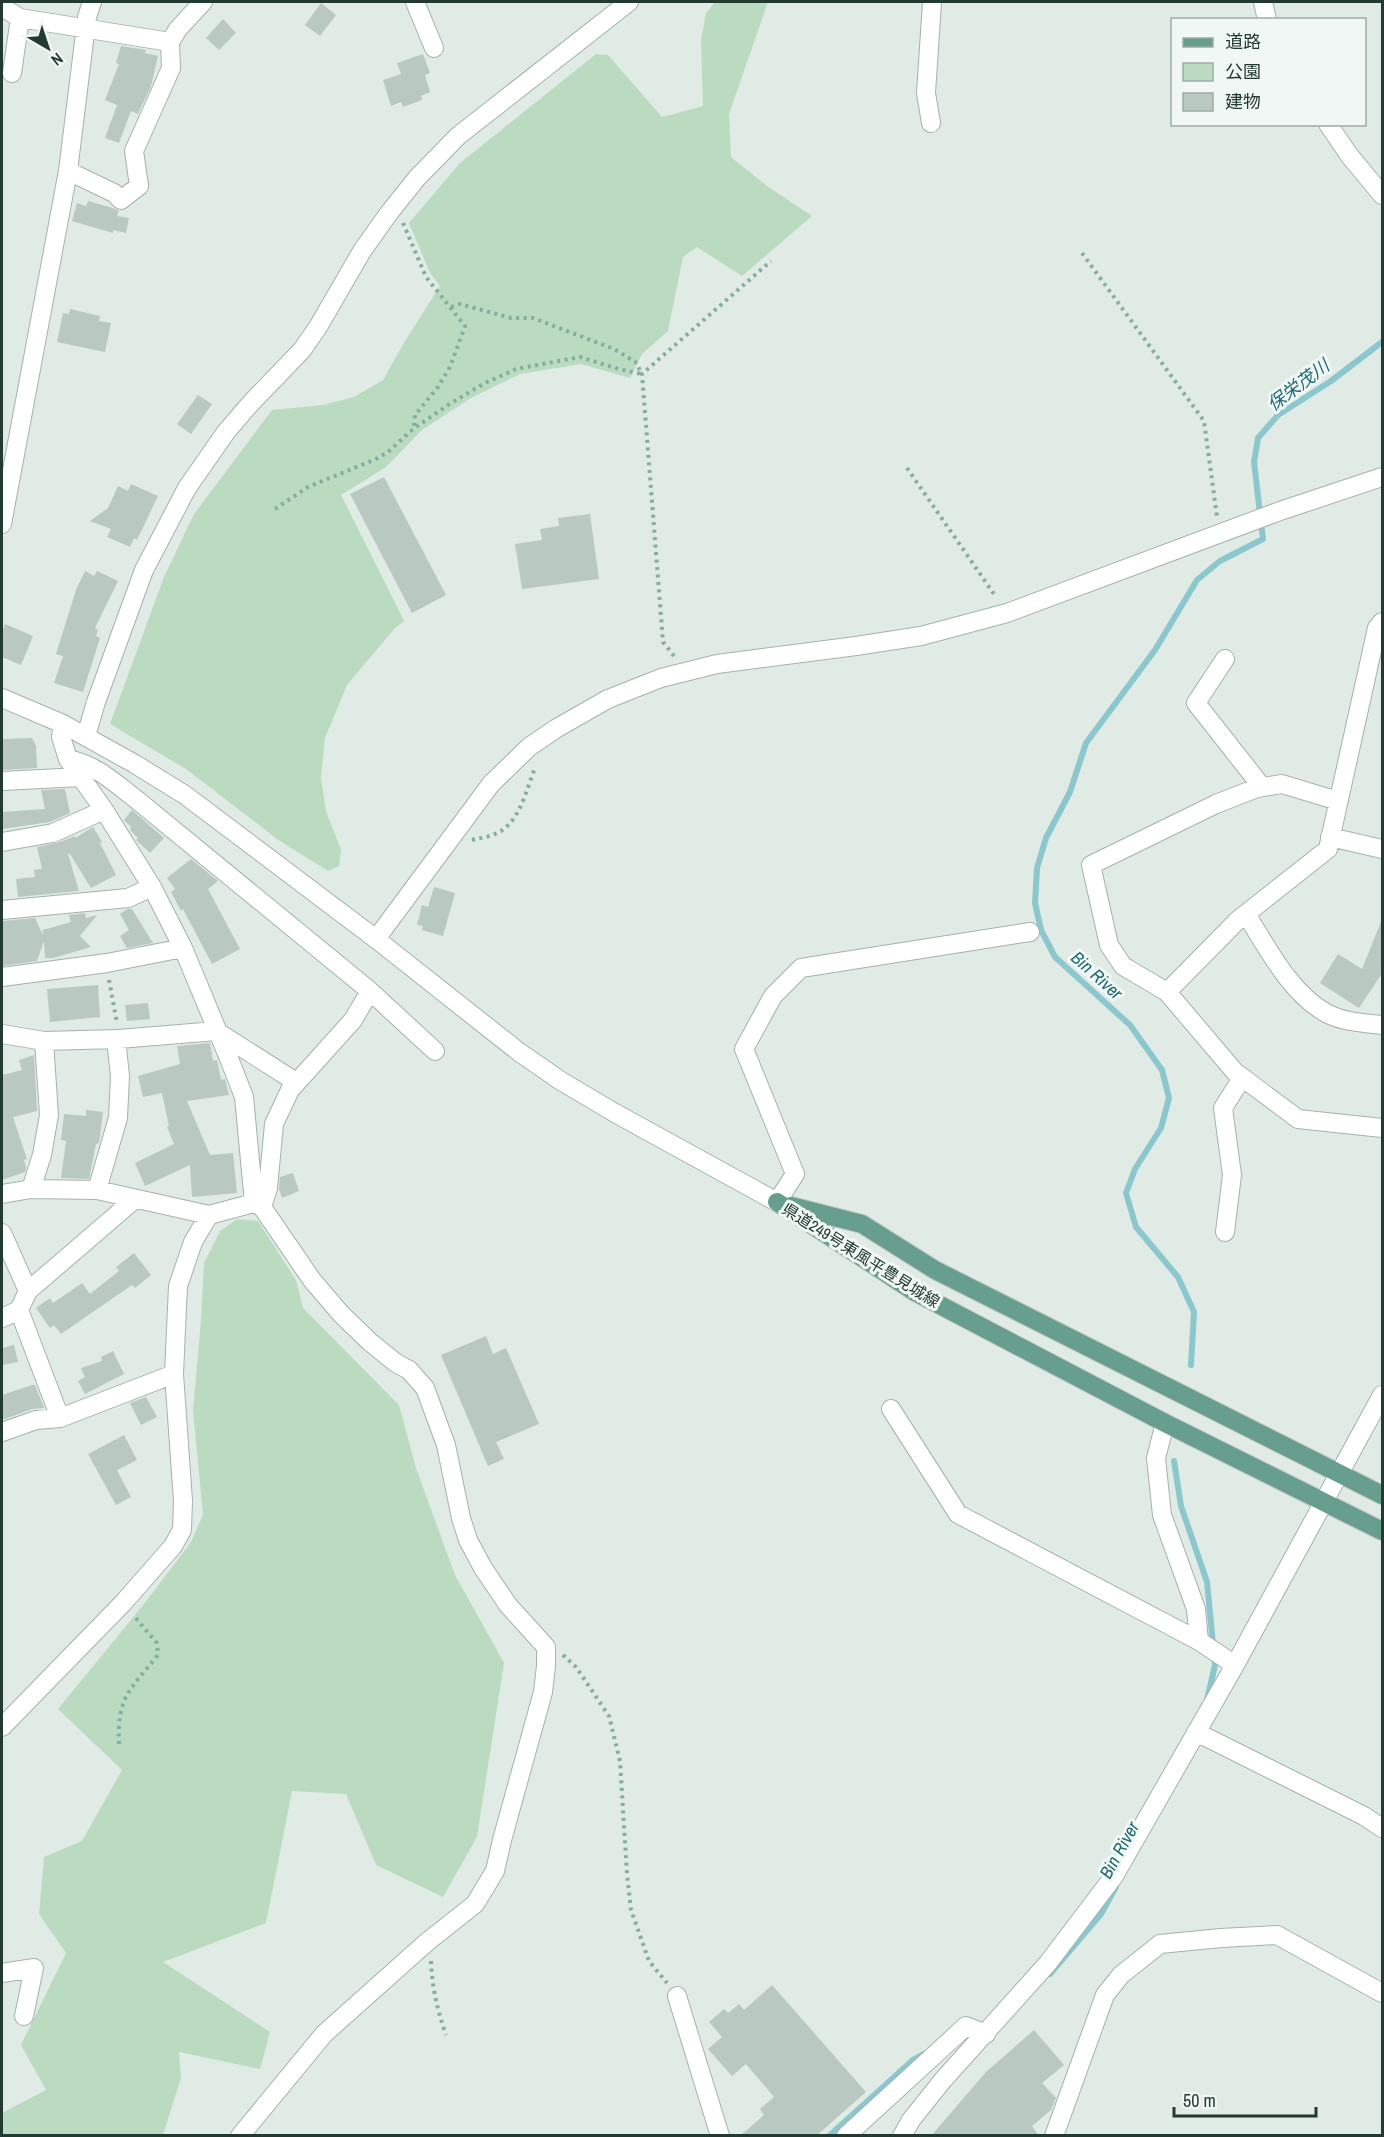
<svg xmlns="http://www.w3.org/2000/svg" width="1384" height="2137" font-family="'Archivo Narrow','Noto Sans JP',sans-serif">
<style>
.green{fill:#bbdbc1}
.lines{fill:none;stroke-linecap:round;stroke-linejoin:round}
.stream{stroke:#8bc7cd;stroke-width:6}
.building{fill:#b9c8c1}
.minor-casing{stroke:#a4b2ac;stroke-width:20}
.major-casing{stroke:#c1c8c6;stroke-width:20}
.path{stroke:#83ad9d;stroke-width:4;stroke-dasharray:3 4.5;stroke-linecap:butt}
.minor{stroke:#fff;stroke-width:18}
.major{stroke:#679e8d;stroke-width:18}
.labels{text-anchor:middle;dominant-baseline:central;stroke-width:6;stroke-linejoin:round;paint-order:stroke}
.street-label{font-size:16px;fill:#223a32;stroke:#f1f7f4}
.water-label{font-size:18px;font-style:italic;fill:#1f6a73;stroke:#f1f7f4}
</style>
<rect width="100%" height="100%" fill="#e1ebe6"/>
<path class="green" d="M715 2H768L729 114 731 157 767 186 812 216 742 276 697 247 683 257 668 331 642 354 630 378 581 364 520 374 471 398 422 430 386 467 341 495 404 621 395 628 347 685 325 738 321 778 326 811 341 850 339 866 328 871 277 839 186 769 110 724 164 577 194 514 272 410 323 405 354 397 383 380 405 341 440 286 430 273 409 223 460 163 596 54 608 55 662 117 703 106 701 40 706 13Z
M237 1219 258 1221 296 1280 303 1308 399 1405 416 1468 455 1575 504 1663 477 1837 443 1897 376 1865 346 1794 292 1791 266 1923 163 1962 270 2032 260 2069 179 2052 181 2078 163 2135H2V2113L46 2090 21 2045 66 1953 39 1914 44 1857 82 1841 122 1770 58 1709 144 1604 191 1542 203 1515 193 1410 201 1320 204 1263 220 1231Z"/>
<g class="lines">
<path class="stream" d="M1191 1365 1194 1312 1178 1277 1136 1227 1126 1193 1135 1169 1161 1128 1169 1098 1162 1070 1130 1025 1055 957 1041 930 1035 903 1037 868 1046 838 1070 792 1086 743 1155 650 1197 580 1220 561 1263 539 1254 462 1258 438 1278 415 1331 381 1382 342
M1174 1461 1181 1506 1207 1582 1215 1665 1207 1700
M1050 1974 1101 1914 1116 1887
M829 2136 913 2060 924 2054"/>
</g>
<path class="building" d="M321 3 336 15 320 36 305 25Z
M223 19 236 33 219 50 206 38Z
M121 46 146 50 145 53 158 56 151 86 138 114 131 111 119 143 105 138 117 105 105 100 119 64 116 63Z
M423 54 430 73 425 75 430 92 421 96 422 100 403 107 401 102 391 106 383 80 401 74 397 63Z
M88 201 113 208 119 211 117 216 129 218 126 233 113 230V233L72 221 77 203 86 206Z
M70 309 100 316 99 321 111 323 105 352 57 342 63 313 69 314Z
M198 395 212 404 191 434 177 424Z
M384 477 446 595 412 613 350 494Z
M131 484 158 496 137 540 134 538 130 547 107 537 111 529 90 521 108 508 118 486 128 491Z
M590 514 599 579 522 589 515 544 542 540 540 529 559 526 558 518Z
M85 571 94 576 97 571 118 581 95 628 98 630 96 636 100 638 83 692 54 683 63 656 56 654 76 590Z
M5 624 33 636 21 665 2 657V632Z
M32 738 36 746 37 768 2 770V739Z
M65 789 70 813 50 822 2 829V812L45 809 41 790Z
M132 810 164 838 150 853 136 840 138 838 130 830 131 827 124 820Z
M93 827 102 842 100 843 116 875 91 888 70 854H68L79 891 18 897 16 879 35 877 34 870 42 869 37 847 57 843 75 836V838Z
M191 859 218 881 208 889 240 949 212 964 183 909 181 911 171 892 175 889 167 878Z
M434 887 455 893 443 936 422 930 423 926 417 925 422 905 428 907Z
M127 909H132L153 943 127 948 120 936 129 930 120 914Z
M85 913 86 918 97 915 80 936 91 947 53 958H45L44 941 37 961 2 966V921L35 918 43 935V930L71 922 69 915Z
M1382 919 1383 972 1359 1008 1320 983 1338 954 1362 969Z
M98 985 100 1017 50 1022 47 989Z
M148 1003 150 1019 127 1021 125 1005Z
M210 1043 213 1061 217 1060 221 1080 225 1079 229 1095 187 1101 210 1155 233 1153 237 1193 192 1197 190 1165 145 1186 135 1163 174 1144 167 1127 169 1126 162 1093 143 1097 138 1076 180 1064 177 1046Z
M34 1055 37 1111 13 1117 27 1159 24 1160 26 1167 25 1172 2 1180V1075L22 1070 19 1060Z
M86 1110 103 1112 99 1143 96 1144 89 1179 61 1178 66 1141 61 1140 64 1114 86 1116Z
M293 1173 299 1191 282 1198 279 1189 280 1177Z
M134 1253 151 1275 135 1288 132 1285 61 1334 54 1325 50 1328 36 1308 50 1298 53 1303 82 1283 90 1294 119 1271 116 1267Z
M486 1336 493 1354 506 1348 539 1424 496 1442 504 1459 488 1466 441 1355Z
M14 1345 18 1362 2 1365V1348Z
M113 1351 124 1374 85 1394 78 1381 85 1377 81 1368 102 1361 101 1357Z
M32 1385H35L44 1408 32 1409 2 1420V1395Z
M146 1397 157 1417 141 1425 130 1403Z
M124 1435 137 1460 117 1470 131 1497 116 1505 88 1454Z
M772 1985 866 2092 816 2136H740L764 2115 760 2109 774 2097 746 2064 732 2076 708 2049 722 2037 709 2022 724 2009 728 2013 739 2004 744 2010Z
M1034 2030 1064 2065 1042 2083 1056 2098 1051 2110 1032 2126 1039 2136H931L986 2072Z"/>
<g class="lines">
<g class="minor-casing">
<path id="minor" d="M415 2 434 48
M1263 2 1267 20
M2 7 20 18 170 42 178 29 203 2
M12 73 20 18
M931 123 926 93 932 2
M1328 124 1349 155 1382 195
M68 171 114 193 121 200 139 186 134 151 171 68 170 42
M2 524 68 171 87 17 92 2
M1382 622 1377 628 1328 849 1238 920 1167 992 1235 1072 1298 1119 1382 1128
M1225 659 1196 703 1262 787
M2 698 63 724 135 764 185 795 376 939 519 1052 561 1081 615 1113 777 1202 795 1174 744 1049 773 996 801 968 1030 932
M63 724 61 737 68 759 104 810 152 887 183 948 230 1061 244 1097 254 1203 262 1207 312 1280 341 1314 370 1342 396 1363 409 1370 425 1388 446 1445 461 1518 468 1540 483 1568 508 1605 546 1647V1666L543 1692 502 1840 495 1871 475 1904 427 1942 324 2034 240 2136
M86 736 96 702 144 570 187 488 226 432 250 404 302 350 318 327 362 251 389 213 417 178 458 136 629 2
M68 759C95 764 115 783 137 800L370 991 435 1051
M2 781 81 777
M1330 837 1382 849
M2 842 53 833 104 810
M2 910 128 898 152 887
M1246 914C1267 947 1291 995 1328 1014 1344 1022 1365 1023 1382 1025
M376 939 491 784 529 747 557 728 608 699 661 678 717 664 856 646 921 636 1007 613 1280 511 1382 477
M2 977 107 963 183 948
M1167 992 1123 966 1109 945 1091 865 1216 804 1257 788 1282 784 1338 801
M2 1034 44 1041 119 1039 216 1031 296 1082
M31 1189 42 1155 49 1115 44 1041
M97 1190 118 1118 120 1076 116 1039
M2 1194 31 1189 97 1190 209 1215
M262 1207 268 1188 274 1124 290 1090 353 1020 370 991
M1225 1232 1232 1175 1223 1108 1242 1078
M2 1233 28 1291
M2 1318 19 1310
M891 1409 958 1514 1199 1641
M60 1418 19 1310 28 1291 135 1199
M1165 1423 1156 1458 1162 1515 1196 1609 1199 1641 1235 1665
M2 1432 36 1420 60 1418 174 1374
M2 1727 123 1603 173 1546 182 1530 183 1501 174 1374 178 1286 193 1242 209 1215 254 1203
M1196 1732 1364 1816 1382 1828
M2 1973 34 1968 24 2016
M677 1996 720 2136
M846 2136 966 2026 986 2034
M902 2136 911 2120 943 2080 1048 1963 1114 1876 1235 1665 1382 1395
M1054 2136 1105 1995 1121 1975 1160 1944 1221 1938 1277 1935 1382 1993"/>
</g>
<g class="major-casing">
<path id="major" d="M777 1202 915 1292 1165 1423 1382 1531
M791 1206 862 1224 935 1270 1382 1495"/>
</g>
<path class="path" d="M403 223 426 277 465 326 450 367 438 387 415 415 414 428
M1082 253 1204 421 1217 517
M451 307 460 304 511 318H533L614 349 637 363 641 374
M907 468 996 597
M275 509 308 487 376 459 388 452 413 429 448 405 483 384 516 369 580 357 619 369 642 374
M674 656 663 642 642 374 771 261
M472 840C480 838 488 837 495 834 520 824 526 790 535 768
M109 980 117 1023
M563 1655 576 1667 609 1716 620 1761 627 1874 631 1910 649 1961 667 1983
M119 1744C117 1696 130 1690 158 1655L157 1643 133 1615
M431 1961C432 1987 437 2009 446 2035"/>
<use href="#minor" class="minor"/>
<use href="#major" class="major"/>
</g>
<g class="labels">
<g class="street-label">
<text transform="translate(861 1255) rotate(32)">県道249号東風平豊見城線</text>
</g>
<g class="water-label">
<text transform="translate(1298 385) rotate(-37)">保栄茂川</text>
<text transform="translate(1097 975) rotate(42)">Bin River</text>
<text transform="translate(1119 1850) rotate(-61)">Bin River</text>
</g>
</g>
<rect width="1384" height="2137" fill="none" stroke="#223a32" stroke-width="6"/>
<rect x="1171" y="18" width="195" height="108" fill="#f1f7f4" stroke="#9eaba6" stroke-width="1.5"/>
<rect x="1183" y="38" width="30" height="9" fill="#679e8d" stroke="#9eaba6" stroke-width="1.5"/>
<text x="1225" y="48" font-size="18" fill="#223a32">道路</text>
<rect x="1183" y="63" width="30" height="18" fill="#bbdbc1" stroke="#9eaba6" stroke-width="1.5"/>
<text x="1225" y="78" font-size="18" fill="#223a32">公園</text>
<rect x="1183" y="93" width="30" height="18" fill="#b9c8c1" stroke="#9eaba6" stroke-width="1.5"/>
<text x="1225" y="108" font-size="18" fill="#223a32">建物</text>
<g transform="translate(48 48) rotate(141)" stroke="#f1f7f4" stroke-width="4.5" paint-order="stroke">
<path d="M0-4.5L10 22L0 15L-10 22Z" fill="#223a32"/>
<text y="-9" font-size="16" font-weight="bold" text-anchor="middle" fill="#223a32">N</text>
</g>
<path d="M1174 2107v9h142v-9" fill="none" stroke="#223a32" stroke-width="3"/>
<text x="1183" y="2107" font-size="18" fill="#223a32" stroke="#f1f7f4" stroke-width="4.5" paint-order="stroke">50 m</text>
</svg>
